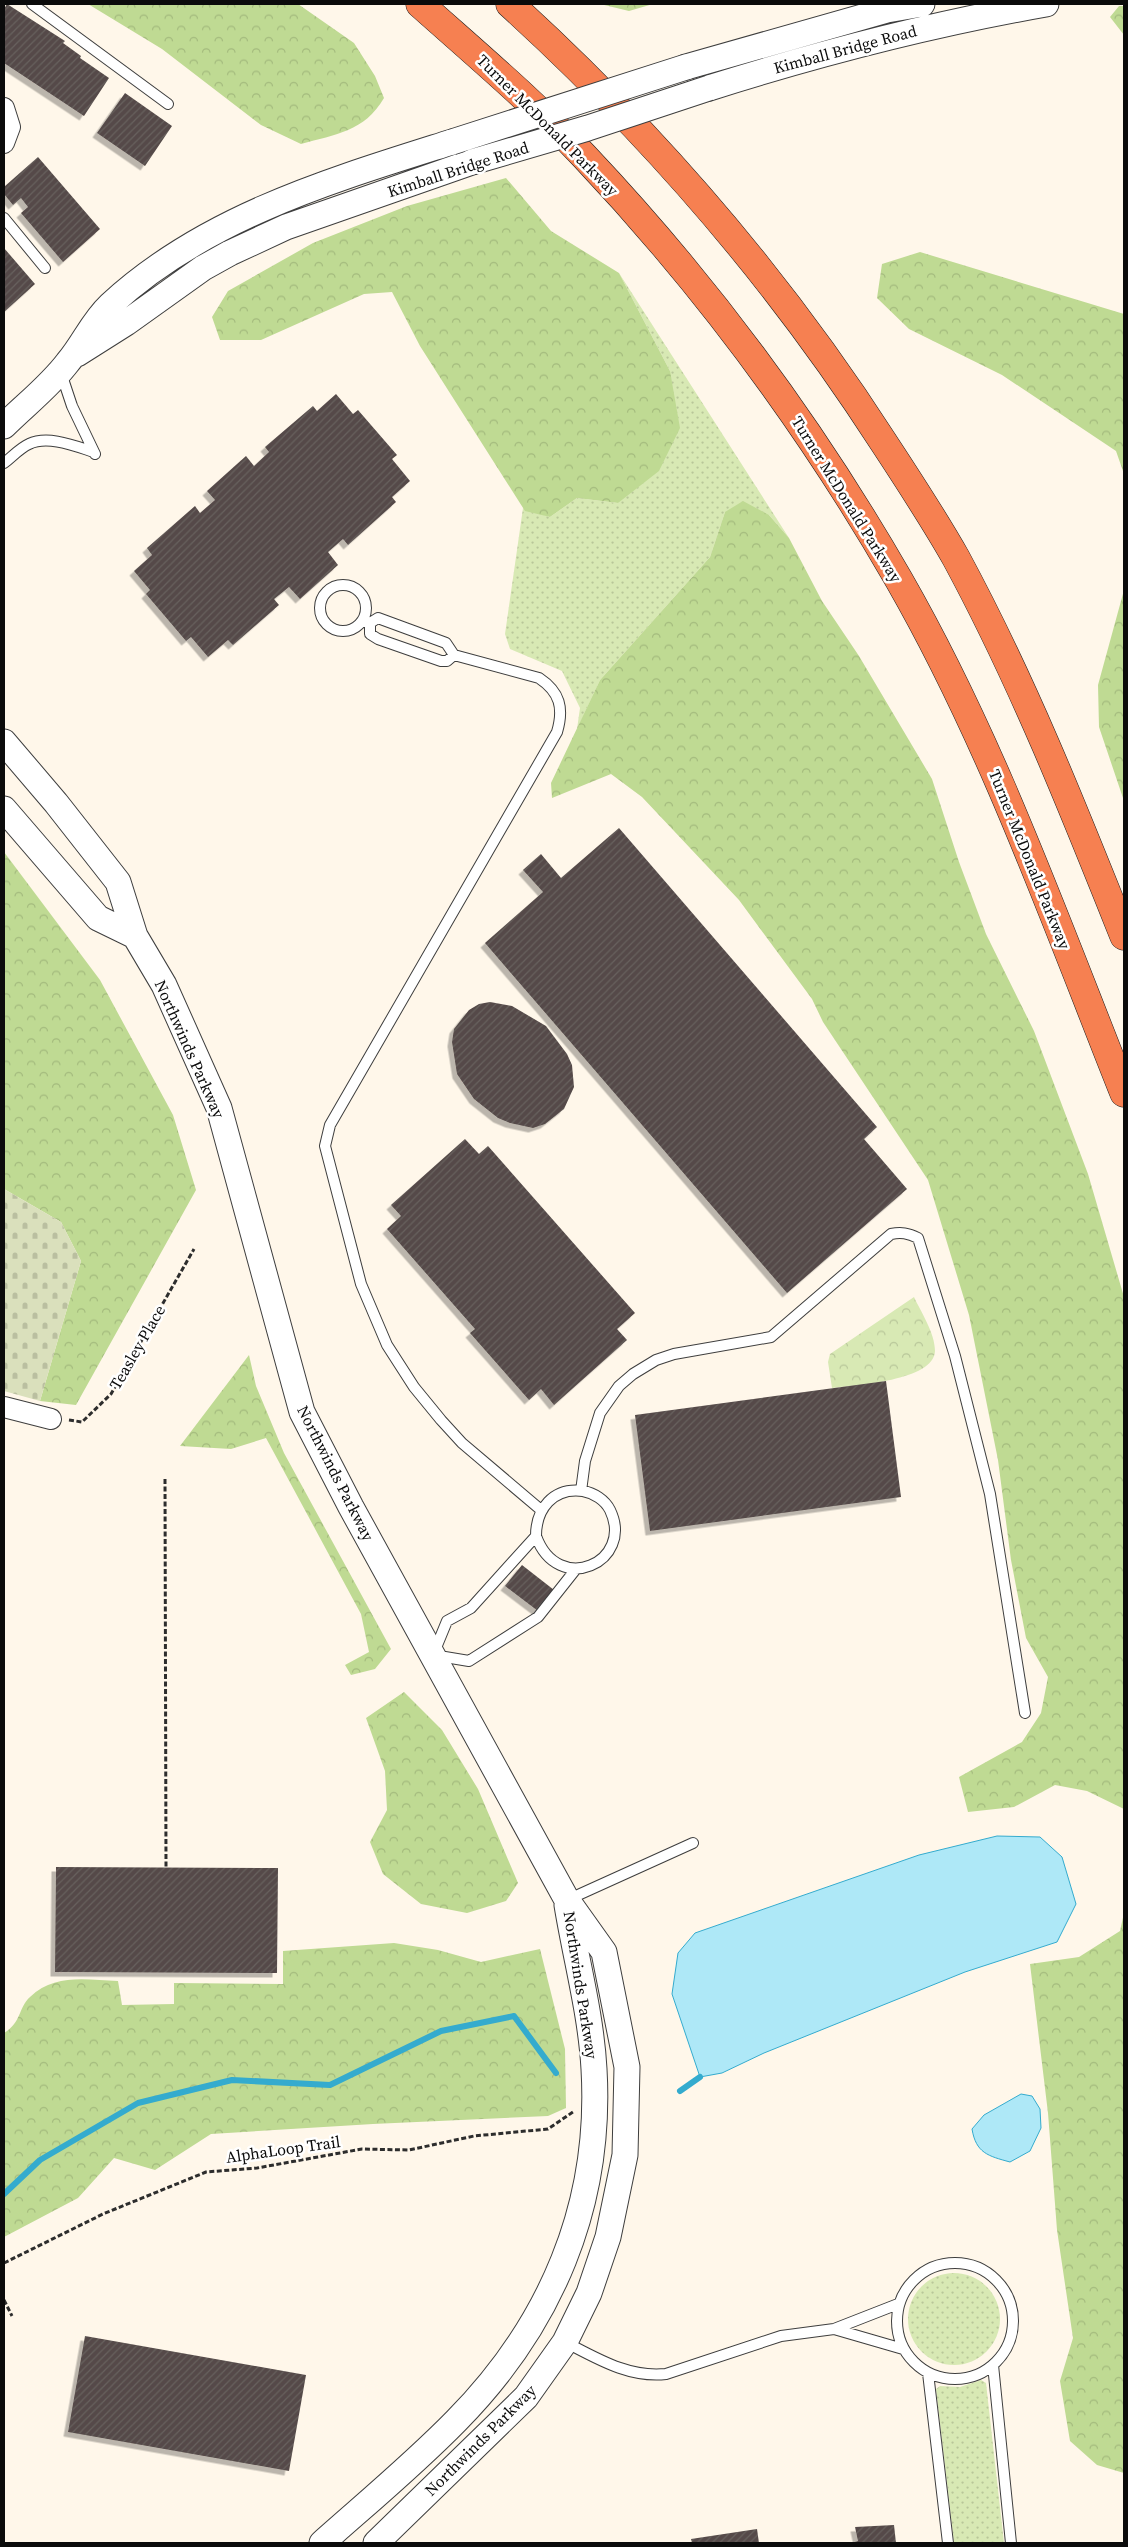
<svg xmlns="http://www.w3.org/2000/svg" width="1128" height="2547" font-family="'Source Serif 4',serif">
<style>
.grass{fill:url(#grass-dots)}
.forest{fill:url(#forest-crowns)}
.cemetery{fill:url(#cemetery-stones)}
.park{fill:url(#park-crowns)}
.water{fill:#aee8f7;stroke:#34abce}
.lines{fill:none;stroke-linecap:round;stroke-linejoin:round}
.stream{stroke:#34abce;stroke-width:6}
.building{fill:url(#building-hatch);filter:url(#shadow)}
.service-casing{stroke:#3e3e3e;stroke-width:12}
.minor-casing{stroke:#3e3e3e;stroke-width:22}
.tertiary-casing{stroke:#3e3e3e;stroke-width:27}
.motorway-casing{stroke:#1c1c1c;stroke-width:29}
.path{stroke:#2d2d2d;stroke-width:3;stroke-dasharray:5 2.5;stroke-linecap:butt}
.service{stroke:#fff;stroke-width:10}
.minor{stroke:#fff;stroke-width:20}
.tertiary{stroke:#fff;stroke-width:25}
.motorway{stroke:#f68051;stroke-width:28}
.tertiary-bridge-casing{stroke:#3e3e3e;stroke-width:27;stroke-linecap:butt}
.tertiary-bridge{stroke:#fff;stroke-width:25}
.labels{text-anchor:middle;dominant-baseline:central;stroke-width:5;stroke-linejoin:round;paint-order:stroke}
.street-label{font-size:16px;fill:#0b0b0b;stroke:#fff}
</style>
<defs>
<pattern id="grass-dots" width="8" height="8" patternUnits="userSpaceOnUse" patternTransform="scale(1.25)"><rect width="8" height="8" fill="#d8e9b4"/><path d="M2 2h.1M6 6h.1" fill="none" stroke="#b8c699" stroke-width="1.8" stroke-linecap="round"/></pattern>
<pattern id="forest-crowns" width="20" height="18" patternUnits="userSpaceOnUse" patternTransform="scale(1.25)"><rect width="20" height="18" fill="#bfda93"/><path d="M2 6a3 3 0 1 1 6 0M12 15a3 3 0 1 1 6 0" fill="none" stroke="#a3ba7d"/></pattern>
<pattern id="cemetery-stones" width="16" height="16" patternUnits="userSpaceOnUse" patternTransform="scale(1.25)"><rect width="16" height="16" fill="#dae0bc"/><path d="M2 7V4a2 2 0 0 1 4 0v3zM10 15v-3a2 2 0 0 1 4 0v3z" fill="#babfa0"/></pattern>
<pattern id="park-crowns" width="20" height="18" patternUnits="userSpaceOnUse" patternTransform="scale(1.25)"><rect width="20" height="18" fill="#d8e9b4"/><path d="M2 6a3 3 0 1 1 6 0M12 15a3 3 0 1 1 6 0" fill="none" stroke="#b8c699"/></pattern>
<pattern id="building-hatch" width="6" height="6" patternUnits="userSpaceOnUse" patternTransform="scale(1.25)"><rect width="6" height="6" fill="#544a48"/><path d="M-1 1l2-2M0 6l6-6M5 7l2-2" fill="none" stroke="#68605e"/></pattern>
<filter id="shadow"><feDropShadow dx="-4.5" dy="4.5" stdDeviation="0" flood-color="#0004"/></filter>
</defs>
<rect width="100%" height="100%" fill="#fff7ea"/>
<path class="grass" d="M619 273 789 538 769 515 725 512 710 557 600 680 577 729 580 708 562 671 510 649 505 634 523 508 550 517 577 498 618 503 670 371Z
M908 2319a46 46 0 1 1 92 0a46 46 0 1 1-92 0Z
M981 2380 986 2383 1004 2543H954L936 2389 940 2386 960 2387Z"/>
<path class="forest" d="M88 4H298L354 43 375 76 384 98C364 132 336 134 301 144L261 125 162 49Z
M600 4H653L629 11Z
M1119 6H1124V35L1110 17Z
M506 178 551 231 619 273 670 371 680 428 659 471 618 503 577 498 550 517 525 511 420 346 392 292 364 294 261 340H220L212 317 228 291 313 243 407 206Z
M920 252 1124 314V474L1116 451 1002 375 909 329 877 298 882 264Z
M743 501 769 515 789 538 822 601 859 656 932 779 959 862 986 934 1034 1031 1088 1174 1124 1297V1809L1087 1791 1055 1785 1014 1807 968 1812 959 1777 1022 1742 1041 1713 1048 1677 1026 1638 1011 1560 998 1460 969 1315 928 1180 823 1022 812 999 739 900 642 797 611 774 552 798 551 783 600 680 710 557 725 512Z
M1124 590V801L1099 727 1098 685Z
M4 852 100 980 173 1115 196 1190 76 1405 40 1401 81 1261 61 1222 4 1189Z
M249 1355 256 1386 284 1453 391 1649 375 1669 351 1675 345 1665 369 1652 361 1614 266 1438 231 1449 180 1446Z
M404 1692 442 1730 478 1789 518 1883 506 1901 467 1913 421 1904 383 1874 370 1842 387 1810 385 1771 366 1718Z
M1124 1913V2473L1097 2465 1070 2441 1060 2381 1073 2338 1057 2230 1048 2113 1030 1964 1079 1957 1120 1931Z
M394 1943 438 1950 481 1962 540 1949 565 2049 566 2108 548 2116 373 2124 211 2134 155 2170 114 2158 78 2198 4 2237V2033C22 2022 18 2008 30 1997 55 1973 87 1980 118 1981L122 2005 174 2004V1983L283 1984V1951Z"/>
<path class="cemetery" d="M4 1189 61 1222 81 1261 40 1401 4 1391Z"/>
<path class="park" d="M914 1297C921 1312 935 1333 935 1351 934 1381 855 1385 832 1388L828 1362 830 1354Z"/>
<path class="water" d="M997 1836 1040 1837 1062 1857 1076 1904 1057 1942 965 1972 764 2053 722 2073 700 2077 672 1994 678 1953 695 1933 919 1855Z
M1021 2094 1032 2096 1040 2109 1041 2128 1030 2151 1010 2162C988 2156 976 2153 972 2129L984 2115Z"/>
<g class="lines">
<path class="stream" d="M680 2091 700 2077
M4 2194 40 2160 138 2103 232 2080 330 2085 441 2031 514 2016 556 2073"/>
</g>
<path class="building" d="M7 4 65 41 63 43 81 56 80 58 109 78 84 116 4 63V9Z
M125 93 172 126 145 166 97 133Z
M38 157 100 229 63 262 21 213 28 207 21 198 13 205 4 194V187Z
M4 248 35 284 4 312Z
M336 394 353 414 358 410 397 455 392 459 410 481 392 497 396 502 348 545 343 539 328 552 338 565 300 599 289 587 274 599 279 605 233 645 228 640 208 657 191 637 186 641 146 594 150 590 134 571 152 555 147 548 195 506 200 513 215 500 207 491 246 456 254 466 269 452 265 447 313 406 317 411Z
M619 828 877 1127 864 1139 907 1189 787 1293 485 943 543 892 523 870 541 854 561 878Z
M490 1002 512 1006 546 1026 567 1054 572 1065 574 1087 564 1109 545 1124 533 1128 510 1123 498 1118 474 1099 457 1074 452 1042 454 1029 469 1010 479 1004Z
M465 1139 479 1154 488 1146 635 1313 617 1329 627 1340 554 1405 541 1389 529 1400 470 1333 475 1329 387 1229 401 1216 391 1205Z
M886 1381 901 1497 650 1531 635 1415Z
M522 1565 554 1590 538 1611 505 1586Z
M56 1867 278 1868 277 1973 55 1972Z
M85 2336 306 2375 289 2471 68 2432Z
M894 2525 896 2543H851L858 2541 855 2527Z
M757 2529 759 2543H692L691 2539Z"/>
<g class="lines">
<g class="service-casing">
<path id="service" d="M32 4 168 104
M4 218 45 268
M61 373 72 406 95 454
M4 463C12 457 20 448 29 444 48 435 75 446 94 452
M320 608a23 23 0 1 1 46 0a23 23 0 1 1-46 0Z
M362 621 370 623 378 618 446 643 454 655 539 678C560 692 564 708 557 732L330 1125 325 1146 361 1284 387 1345 414 1387 441 1420 462 1443 541 1510
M370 623V634L378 639 441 661H447L454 655
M581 1491 585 1461 600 1413 619 1386 633 1374 656 1360 674 1354 771 1337 891 1234C901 1232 908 1233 918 1238L955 1356 990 1494 1025 1713
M536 1536C558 1597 635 1562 610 1510 605 1500 594 1493 583 1491 553 1487 536 1509 536 1536L471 1608 447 1621 433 1655 469 1661 538 1617 576 1569
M567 1900 693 1843
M897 2321a58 58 0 1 1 116 0a58 58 0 1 1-116 0Z
M834 2329 903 2349
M565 2342C598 2359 629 2378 666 2374L781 2336 834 2329 898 2304
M993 2365 1011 2543
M928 2373 948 2543"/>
</g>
<g class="minor-casing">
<path id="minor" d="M4 108 10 127 4 143
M4 1407 51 1419"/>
</g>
<g class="tertiary-casing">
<path id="tertiary" d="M686 67 887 10 922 4
M709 88C820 53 932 24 1046 4
M77 354 126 323 203 268 230 253 286 227 472 162
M4 426C25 405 50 386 68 362 84 343 92 322 110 305 205 217 332 180 452 142
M4 742 56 803 118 882 135 936 164 985 219 1108 302 1412 351 1507 567 1900 604 1952 627 2067 625 2155 608 2237 589 2293 565 2342 526 2397 376 2543
M4 809 98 918 135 936
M322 2543C367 2503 414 2464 456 2421 551 2325 602 2205 594 2069 591 2014 576 1960 567 1905"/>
</g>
<g class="motorway-casing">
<path id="motorway" d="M420 4C475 53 533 102 584 156 705 284 811 427 899 580 992 742 1055 920 1124 1093
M510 4C653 134 779 280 884 443 909 481 934 519 956 558 1022 680 1073 808 1124 936"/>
</g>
<path class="path" d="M69 1420 82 1422 111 1394 194 1249
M165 1479 166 1868
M4 2263 103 2214 206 2172 257 2168 362 2149 409 2150 474 2136 548 2129 573 2112
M4 2300 12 2316"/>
<use href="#service" class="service"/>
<use href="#minor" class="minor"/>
<use href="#tertiary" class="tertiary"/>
<use href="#motorway" class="motorway"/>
<g class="tertiary-bridge-casing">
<path id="tertiary-bridge" d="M452 142 686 67
M472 162 588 128 709 88"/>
</g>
<use href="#tertiary-bridge" class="tertiary-bridge"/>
</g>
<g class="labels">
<g class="street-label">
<text transform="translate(845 49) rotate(-15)">Kimball Bridge Road</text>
<text transform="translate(548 125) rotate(45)">Turner McDonald Parkway</text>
<text transform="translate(458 169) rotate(-18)">Kimball Bridge Road</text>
<text transform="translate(847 499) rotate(58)">Turner McDonald Parkway</text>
<text transform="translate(1030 859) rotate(68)">Turner McDonald Parkway</text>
<text transform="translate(190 1049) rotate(66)">Northwinds Parkway</text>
<text transform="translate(137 1347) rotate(-60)">Teasley Place</text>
<text transform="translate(336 1473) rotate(63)">Northwinds Parkway</text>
<text transform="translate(581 1985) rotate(81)">Northwinds Parkway</text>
<text transform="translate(283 2149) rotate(-8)">AlphaLoop Trail</text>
<text transform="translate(480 2440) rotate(-45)">Northwinds Parkway</text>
</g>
</g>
<rect width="1128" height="2547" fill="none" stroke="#0b0b0b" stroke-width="10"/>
</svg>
